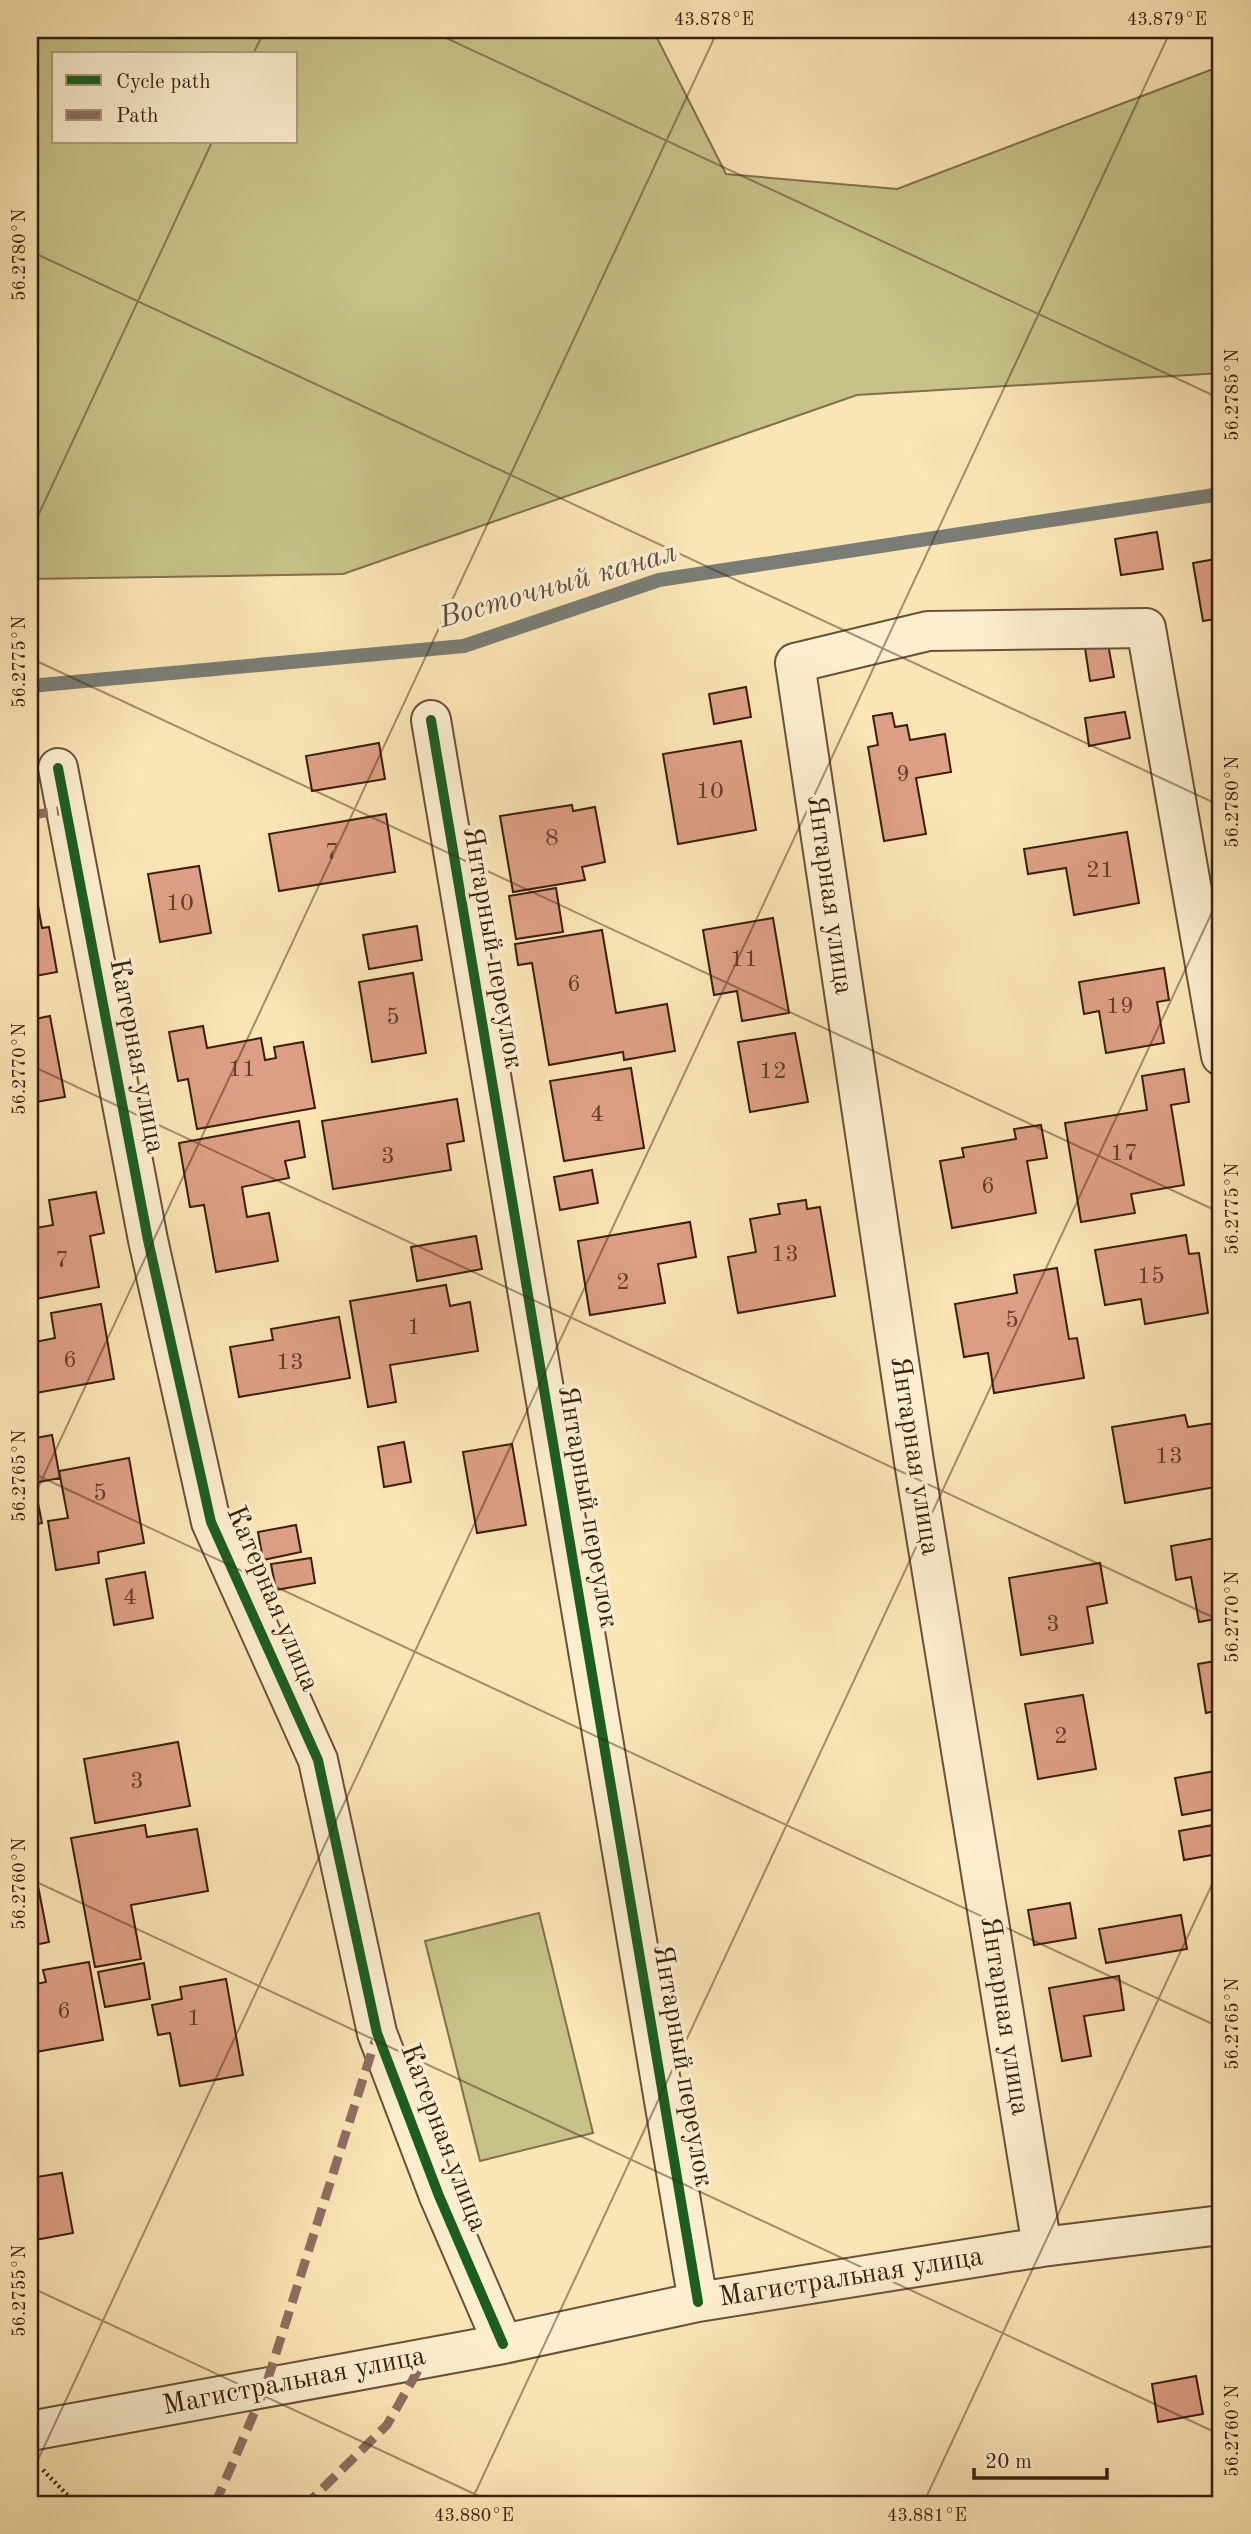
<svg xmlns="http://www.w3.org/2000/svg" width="1251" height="2534" font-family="'Old Standard TT',serif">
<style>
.green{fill:#c6c288;stroke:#80704c;stroke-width:2;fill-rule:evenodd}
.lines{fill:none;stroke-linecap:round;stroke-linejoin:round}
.stream{stroke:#7a7d75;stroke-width:14}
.building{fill:#dd9f85;stroke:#391e0f;stroke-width:2}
.minor-casing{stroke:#6a5038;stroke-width:42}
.path{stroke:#391e0f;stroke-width:4.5;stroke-dasharray:2 3.5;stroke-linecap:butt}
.minor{stroke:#fceece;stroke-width:38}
.quiet{stroke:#8d6e63;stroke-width:9;stroke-dasharray:18 9;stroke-linecap:butt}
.cycleway-casing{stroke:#fceece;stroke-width:15}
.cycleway{stroke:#1b5e20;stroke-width:10}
.ticks{fill:none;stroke:#391e0f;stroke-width:2;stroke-opacity:0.45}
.labels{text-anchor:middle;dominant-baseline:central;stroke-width:7;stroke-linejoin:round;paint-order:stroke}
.number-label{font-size:24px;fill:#623e2c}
.street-label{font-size:28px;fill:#391e0f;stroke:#fceece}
.water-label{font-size:30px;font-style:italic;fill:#594d42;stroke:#fceece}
.neatline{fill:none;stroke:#391e0f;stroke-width:2.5}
.ticks-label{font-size:18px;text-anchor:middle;fill:#391e0f}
</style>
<rect width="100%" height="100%" fill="#fbe5b4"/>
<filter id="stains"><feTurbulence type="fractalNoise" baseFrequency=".00286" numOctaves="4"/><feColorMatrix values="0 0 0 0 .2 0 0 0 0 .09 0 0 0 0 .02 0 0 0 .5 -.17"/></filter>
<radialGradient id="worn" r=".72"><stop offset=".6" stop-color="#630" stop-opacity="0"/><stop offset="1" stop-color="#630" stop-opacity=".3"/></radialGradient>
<path class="green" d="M30 30H653L726 174 897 189 1221 66V373L857 395 343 574 30 579ZM54 54H296V142H54Z
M539 1913 593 2133 480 2161 425 1941Z"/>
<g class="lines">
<path class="stream" d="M30 686 464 646 659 580 1221 494"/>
</g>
<path class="building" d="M1157 532 1163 569 1121 575 1115 539Z
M1221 558V618L1203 621 1193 563Z
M1108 644 1114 677 1090 681 1085 648Z
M746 687 751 717 714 724 709 694Z
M1125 712 1130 738 1089 746 1085 718Z
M892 713 895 727 907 725 910 740 945 734 951 772 916 778 926 834 884 841 868 747 878 745 873 716Z
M741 741 756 830 678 844 663 754Z
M379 743 385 779 312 791 306 756Z
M572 805 573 811 595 807 605 862 582 867 585 880 513 892 500 816Z
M386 814 395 872 279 891 269 834Z
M1127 832 1139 903 1074 915 1066 868 1028 874 1024 849Z
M30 862 42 928 49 927 57 972 30 977Z
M199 866 211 933 160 942 148 874Z
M556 888 563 932 516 939 509 896Z
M773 918 789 1013 742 1021 737 991 714 995 703 930Z
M417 926 422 960 369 969 363 935Z
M602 930 616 1013 667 1004 675 1051 624 1060 623 1052 549 1065 532 963 518 965 515 944Z
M1164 968 1169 1000 1157 1002 1164 1043 1106 1053 1099 1011 1084 1014 1079 982Z
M413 973 426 1053 372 1062 359 982Z
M50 1016 65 1097 30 1103V1020Z
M203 1026 207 1048 261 1038 265 1060 276 1058 274 1047 303 1042 315 1108 197 1129 188 1079 178 1081 169 1032Z
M795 1033 808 1102 750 1112 738 1042Z
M631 1068 644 1148 564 1161 550 1081Z
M1184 1069 1189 1102 1171 1105 1184 1185 1131 1194 1135 1213 1081 1222 1065 1123 1147 1110 1142 1076Z
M457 1099 464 1141 447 1144 451 1170 333 1189 322 1121Z
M299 1121 305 1157 285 1161 289 1178 242 1187 247 1217 269 1213 278 1261 216 1272 204 1205 190 1207 179 1143Z
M1041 1125 1047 1158 1027 1161 1036 1213 952 1228 940 1161 964 1157 962 1148 1016 1139 1014 1129Z
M592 1170 598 1203 560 1210 554 1177Z
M96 1192 104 1233 90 1236 99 1287 30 1300V1229L53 1225 49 1200Z
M806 1200 807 1209 820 1207 835 1296 738 1313 728 1257 756 1252 750 1219 780 1214 778 1204Z
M690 1222 696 1257 658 1264 665 1303 590 1315 578 1241Z
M1186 1235 1189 1254 1199 1253 1208 1313 1145 1324 1141 1299 1105 1305 1095 1250Z
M476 1236 482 1269 417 1281 411 1247Z
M1057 1268 1069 1339 1077 1338 1084 1378 994 1393 988 1353 964 1357 955 1304 1017 1293 1014 1275Z
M446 1285 450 1306 470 1302 478 1351 390 1365 396 1402 368 1407 350 1301Z
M101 1304 114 1379 30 1394V1343L55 1338 51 1313Z
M339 1317 350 1378 239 1397 230 1347 273 1340 271 1329Z
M1185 1415 1188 1427 1221 1422V1486L1125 1503 1112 1427Z
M52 1435 60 1478 34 1483 42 1523 30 1526V1439Z
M404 1442 411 1482 384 1487 378 1447Z
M512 1444 526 1525 477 1533 463 1452Z
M129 1458 144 1543 98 1552 99 1563 56 1570 48 1521 68 1518 59 1471Z
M296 1525 301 1552 263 1560 258 1532Z
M1221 1537V1618L1199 1622 1191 1577 1176 1580 1171 1546Z
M311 1558 315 1583 276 1590 271 1564Z
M1100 1563 1107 1603 1087 1607 1093 1643 1021 1655 1009 1578Z
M145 1572 153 1618 114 1625 106 1579Z
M1221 1660V1749L1215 1711 1206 1713 1198 1664Z
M1083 1695 1096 1769 1038 1779 1025 1704Z
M178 1742 190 1806 95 1823 84 1759Z
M1221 1770V1808L1182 1815 1175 1778Z
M145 1825 147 1837 197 1829 208 1891 131 1905 141 1959 95 1967 71 1838Z
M1213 1825 1218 1854 1184 1860 1179 1831Z
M35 1871 49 1942 30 1946V1872Z
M1070 1903 1076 1938 1034 1945 1028 1910Z
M1181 1915 1187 1949 1106 1963 1099 1929Z
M89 1962 103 2040 30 2053V1985L46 1982 43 1970Z
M144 1963 150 1999 105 2007 98 1972Z
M1119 1976 1124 2010 1084 2016 1091 2056 1062 2061 1049 1988Z
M226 1979 243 2075 180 2086 170 2033 158 2035 152 2005 182 1999 180 1987Z
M62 2173 73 2233 30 2241V2178Z
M1196 2376 1203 2414 1158 2422 1152 2384Z"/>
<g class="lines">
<g class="minor-casing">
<path id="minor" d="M431 720 698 2302
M58 768 148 1240 211 1522 318 1760 377 2033 439 2196 503 2344
M1042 2247 914 1462 795 663 928 631 1146 628 1221 1056
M30 2431 503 2344 698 2302 1042 2247 1221 2225"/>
</g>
<path class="path" d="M43 2470 76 2504"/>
<use href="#minor" class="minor"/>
<path class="quiet" d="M30 815 66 810
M215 2504 265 2388 377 2035
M301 2504 313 2498 387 2425 425 2358"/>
<g class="cycleway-casing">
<path id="cycleway" d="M431 720 698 2302
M58 768 148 1240 211 1522 318 1760 377 2033 439 2196 503 2344"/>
</g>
<use href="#cycleway" class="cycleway"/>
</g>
<path class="ticks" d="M429 30 1221 399M253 54 265 30M30 251 1221 806M30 533 212 142M30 658 1221 1213M30 1065 1221 1621M30 1472 1221 2028M30 1505 718 30M30 1879 1221 2435M30 2287 496 2504M30 2477 1171 30M470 2504 1221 893M923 2504 1221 1865"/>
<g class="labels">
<g class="number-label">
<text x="903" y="775">9</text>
<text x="710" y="792">10</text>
<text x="552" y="839">8</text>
<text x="332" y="853">7</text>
<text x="1100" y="871">21</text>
<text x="180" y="904">10</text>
<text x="744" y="960">11</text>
<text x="574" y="985">6</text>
<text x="1120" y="1007">19</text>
<text x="393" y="1018">5</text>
<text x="242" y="1070">11</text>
<text x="773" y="1072">12</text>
<text x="597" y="1115">4</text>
<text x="1124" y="1154">17</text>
<text x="388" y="1157">3</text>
<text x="988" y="1187">6</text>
<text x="785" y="1255">13</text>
<text x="62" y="1261">7</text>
<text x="1151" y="1277">15</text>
<text x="623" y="1283">2</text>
<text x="1012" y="1321">5</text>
<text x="414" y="1328">1</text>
<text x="70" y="1361">6</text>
<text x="290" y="1363">13</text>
<text x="1169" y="1457">13</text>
<text x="100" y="1494">5</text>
<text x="130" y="1598">4</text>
<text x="1053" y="1625">3</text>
<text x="1061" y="1737">2</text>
<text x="137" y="1782">3</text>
<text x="64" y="2012">6</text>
<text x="194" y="2019">1</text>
</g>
<g class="street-label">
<text transform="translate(829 895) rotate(82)">Янтарная улица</text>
<text transform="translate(492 948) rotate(80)">Янтарный переулок</text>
<text transform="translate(136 1056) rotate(79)">Катерная улица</text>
<text transform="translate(914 1456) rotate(81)">Янтарная улица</text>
<text transform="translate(587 1507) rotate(80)">Янтарный переулок</text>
<text transform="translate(272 1599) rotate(67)">Катерная улица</text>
<text transform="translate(1004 2016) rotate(81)">Янтарная улица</text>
<text transform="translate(682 2066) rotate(80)">Янтарный переулок</text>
<text transform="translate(443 2138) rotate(69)">Катерная улица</text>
<text transform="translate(851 2278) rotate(-9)">Магистральная улица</text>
<text transform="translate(294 2382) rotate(-11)">Магистральная улица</text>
</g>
<g class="water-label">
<text transform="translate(558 586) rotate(-16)">Восточный канал</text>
</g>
</g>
<rect width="1251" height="2534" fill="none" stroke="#fbe5b4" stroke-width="77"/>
<rect x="52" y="52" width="245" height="91" fill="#fceece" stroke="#ae9b82" stroke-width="2"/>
<rect x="66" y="75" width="35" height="10" fill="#1b5e20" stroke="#ae9b82" stroke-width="2"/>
<text x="116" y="88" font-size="21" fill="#391e0f">Cycle path</text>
<rect x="66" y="110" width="35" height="10" fill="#8d6e63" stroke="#ae9b82" stroke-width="2"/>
<text x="116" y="122" font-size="21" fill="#391e0f">Path</text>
<path d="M974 2468v10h133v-10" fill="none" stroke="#391e0f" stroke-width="3.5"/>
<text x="985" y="2468" font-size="21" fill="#391e0f" stroke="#fceece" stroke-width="5" paint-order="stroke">20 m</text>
<rect x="38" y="38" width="1174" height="2458" class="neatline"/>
<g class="ticks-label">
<text x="714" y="25">43.878°E</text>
<text x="1167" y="25">43.879°E</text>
<text transform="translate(19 255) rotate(-90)" y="6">56.2780°N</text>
<text transform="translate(1232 395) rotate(-90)" y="6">56.2785°N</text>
<text transform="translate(19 662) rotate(-90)" y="6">56.2775°N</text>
<text transform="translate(1232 802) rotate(-90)" y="6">56.2780°N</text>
<text transform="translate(19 1069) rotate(-90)" y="6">56.2770°N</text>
<text transform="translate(1232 1209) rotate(-90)" y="6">56.2775°N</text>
<text transform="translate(19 1476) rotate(-90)" y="6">56.2765°N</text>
<text transform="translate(1232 1617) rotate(-90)" y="6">56.2770°N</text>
<text transform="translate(19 1884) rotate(-90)" y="6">56.2760°N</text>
<text transform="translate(1232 2024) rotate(-90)" y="6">56.2765°N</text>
<text transform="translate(19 2291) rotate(-90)" y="6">56.2755°N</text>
<text transform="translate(1232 2431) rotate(-90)" y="6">56.2760°N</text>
<text x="474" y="2521">43.880°E</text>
<text x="927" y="2521">43.881°E</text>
</g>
<rect width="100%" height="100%" filter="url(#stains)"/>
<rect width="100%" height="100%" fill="url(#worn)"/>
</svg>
